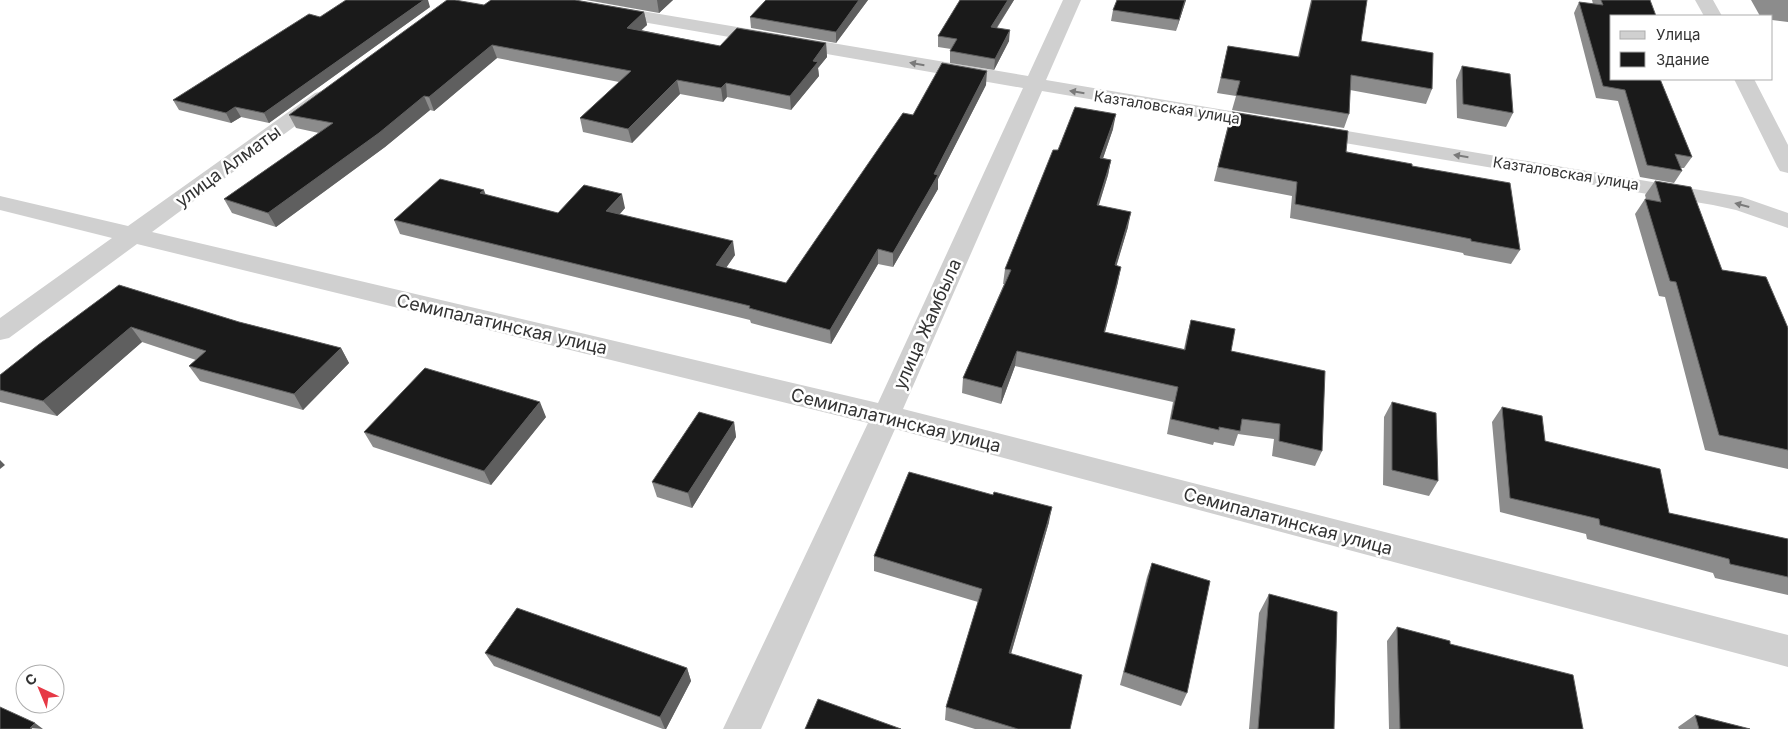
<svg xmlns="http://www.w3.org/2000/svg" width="1788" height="729" font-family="Inter,sans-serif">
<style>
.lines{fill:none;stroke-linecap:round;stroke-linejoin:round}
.minor{fill:#d0d0d0;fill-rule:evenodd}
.wall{fill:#8c8c8c}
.shaded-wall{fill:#5f5f5f}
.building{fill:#1a1a1a;stroke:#5f5f5f}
.oneway{fill:#7a7a7a}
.labels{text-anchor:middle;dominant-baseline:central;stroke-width:5;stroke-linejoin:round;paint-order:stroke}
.far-street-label{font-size:15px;fill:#333;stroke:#fff}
.street-label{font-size:18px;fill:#333;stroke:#fff}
</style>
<rect width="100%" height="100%" fill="#fff"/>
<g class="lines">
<path class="minor" d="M535 0H576L1028 76 1063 0H1081L1046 80 1266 117 1273 119 1277 123 1273 127 1266 129 1042 91 903 409 1788 635V667L895 429 761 729H723L868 423 137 244 9 338 0 340V318L112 238 0 210V196L128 226 315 93 322 91 329 93 332 97 329 101 152 232 878 403 1023 88 544 5 538 4Z
M1695 0H1713L1722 16H1704Z
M1734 79H1754L1788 145V173L1780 171 1777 166Z
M1311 125 1742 197 1788 213V228L1736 210 1713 205 1303 136 1300 131 1303 126Z"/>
</g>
<path class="wall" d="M586 0H673L659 13Z
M766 0H868L836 43 751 28 750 17Z
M960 0H1014L997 28 1009 41 994 70 950 63V51L951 49 938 47V36Z
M1117 0H1186L1176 31 1111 21 1113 10Z
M1311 0H1367L1361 41 1432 89 1426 104 1350 90 1349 114 1344 128 1232 110 1236 96 1217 93 1228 46 1298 57Z
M1592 0H1650L1612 16 1660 79 1692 157 1684 168H1680L1682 171 1674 183 1640 177 1618 101 1596 98 1574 13 1579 2 1593 4Z
M1751 0H1788V22L1772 20V16H1760Z
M484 5 644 12 647 25 641 30 720 46 826 43 827 57 818 68 819 76 791 110 727 97 723 102 680 94 632 143 583 132 580 118 619 82 497 58 434 111 430 110 385 147 276 227 232 213 224 199 319 133 296 128 289 115Z
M430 7 269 123 241 117 231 123 179 110 173 100 320 17Z
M1462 66 1513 113 1506 127 1457 118 1456 80Z
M986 85 938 179V189L893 267 878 264 831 344 751 323 750 320 400 234 394 220 486 195 558 213 625 208 620 214 735 255 726 268 786 283 913 115Z
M1228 125 1412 166 1520 250 1511 264 1464 255 1463 253 1290 218 1292 196 1214 181Z
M1113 129 1103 158 1111 160 1108 175 1099 205 1128 227 1116 266 1118 282 1105 332 1184 349 1187 335 1191 320 1231 351 1322 451 1315 466 1272 456 1274 439 1238 434 1234 446 1214 442 1213 445 1167 434 1173 402 1015 366 1001 404 962 393 963 378 1004 284H1003L1005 269 1058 150Z
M1655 181 1722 270 1788 328V469L1705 450 1665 297 1659 296 1635 214 1645 199H1646L1645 195Z
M119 285 239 322 341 348 349 363 303 410 200 381 189 366 196 360 142 342 57 416 0 402V375Z
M1392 402 1438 481 1429 496 1383 485 1384 417Z
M1502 407 1545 441 1669 513 1788 539V595L1715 578 1713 573 1587 539 1586 534 1500 512 1492 422Z
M546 417 491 485 373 447 364 432Z
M734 422 736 437 692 508 657 497 652 482Z
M1049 522 1011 654 1070 729H975L945 720 946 707 978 602 874 571V556Z
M1152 563 1187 693 1181 706 1120 685 1147 577Z
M1269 594 1334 729H1249L1259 613Z
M1397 627 1450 644 1583 729H1389L1387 641Z
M485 653 687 668 691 681 666 729H663L494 666Z
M1695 715 1750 729H1679L1678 727Z"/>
<path class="shaded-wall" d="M424 0H428L430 7 269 123 264 113Z
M657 0H673L659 13Z
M859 0H868L836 43V32Z
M1008 0H1014L990 38 991 27Z
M1185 0H1186L1176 31 1179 20Z
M644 12 647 25 630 41 627 28Z
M1010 30 1009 41 994 70 995 59Z
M826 43 827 57 818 68 819 76 791 110 790 96 813 61Z
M492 45 497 58 434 111 429 97Z
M987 71 986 85 938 179V189L893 267V253Z
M677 80 680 94 632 143 628 129Z
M726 83 727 97 723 102 721 88Z
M424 96 430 110 385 147 276 227 268 213Z
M235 107 241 117 231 123 226 113Z
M1116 114 1113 129 1098 173 1100 158Z
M1111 160 1108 175 1094 220 1097 205Z
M484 190 489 204 480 193Z
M622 194 625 208 610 225 606 211Z
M1131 212 1128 227 1112 281 1115 265Z
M733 241 735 255 718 279 716 265Z
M878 249V264L831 344 830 330Z
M1121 267 1118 282 1101 347 1104 332Z
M131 327 142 342 57 416 43 401Z
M341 348 349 363 303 410 294 394Z
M1017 351 1015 366 1001 404 1002 388Z
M540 402 546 417 491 485 484 471Z
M734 422 736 437 692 508 688 493Z
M0 460 5 465 0 469Z
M1052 507 1049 522 1007 667 1009 653Z
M687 668 691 681 666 729H665L660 717Z
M35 723 43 729 30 728Z"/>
<path class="building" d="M346 0H424L264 113 235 107 226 113 173 100 309 14 320 17Z
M447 0H455L484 5 491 0H575L644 12 627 28 720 46 737 28 826 43 813 61 818 62 790 96 726 83 721 88 677 80 628 129 580 118 631 71 492 45 429 97 424 96 379 133 268 213 224 199 333 123 289 115Z
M766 0H859L836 32 750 17Z
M960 0H1008L991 27 1010 30 995 59 950 51 957 39 938 36Z
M1117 0H1185L1179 20 1113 10Z
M1312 0H1367L1361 41 1433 53 1432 89 1351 75 1349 114 1236 95 1240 81 1221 78 1228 46 1299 57Z
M1601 0H1650L1656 16H1612V79H1660L1692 157 1675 154 1682 171 1647 165 1625 90 1603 86 1579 2 1603 5Z
M942 63 987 71 934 174 938 175 893 253 878 249 830 330 749 308 750 306 394 220 440 179 484 190 480 193 558 213 584 185 622 194 606 211 733 241 716 265 786 283 903 113 913 115Z
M1462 66 1510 74 1513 113 1463 104Z
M1075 107 1116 114 1100 158 1111 160 1097 205 1131 212 1115 265 1121 267 1104 332 1185 350 1191 320 1235 329 1231 351 1325 371 1322 451 1279 441 1280 424 1242 419 1240 431 1219 427V430L1171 419 1178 387 1017 351 1002 388 963 378 1011 270 1005 269 1053 150H1058Z
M1232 112 1348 131 1346 152 1412 164V166L1510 183 1520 250 1471 241V239L1295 204 1297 182 1218 167Z
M1655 181 1691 187 1722 270 1766 277 1788 328V450L1719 435 1676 282 1670 281 1645 199 1661 202Z
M119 285 239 322 341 348 294 394 189 366 206 351 131 327 43 401 0 390V375L38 345Z
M425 368 540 402 484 471 364 432Z
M1392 402 1436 413 1438 481 1392 470Z
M1502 407 1542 416 1545 441 1660 469 1669 513 1788 539V577L1730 564 1729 559 1600 525 1599 519 1510 498Z
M699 412 734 422 688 493 652 482Z
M909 472 993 495 994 492 1052 507 1009 653 1082 675 1070 729H1018L946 707 982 589 874 556Z
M1152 563 1210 581 1187 693 1124 672Z
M1269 594 1337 612 1334 729H1258Z
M517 608 687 668 660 717 485 653Z
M1397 627 1450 641V644L1573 675 1583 729H1400Z
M818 699 901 729H805Z
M0 707 35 723 30 728 32 729H0Z
M1695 715 1750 729H1699Z"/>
<defs><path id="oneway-solid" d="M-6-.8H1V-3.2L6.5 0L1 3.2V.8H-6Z" transform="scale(1.25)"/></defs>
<g class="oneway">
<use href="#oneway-solid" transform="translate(917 64) rotate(-170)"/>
<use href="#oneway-solid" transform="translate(1077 92) rotate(-171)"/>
<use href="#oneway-solid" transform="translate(1461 156) rotate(-171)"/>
<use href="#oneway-solid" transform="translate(1742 205) rotate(-165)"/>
</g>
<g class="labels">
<g class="far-street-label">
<text transform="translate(1167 107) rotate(9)">Казталовская улица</text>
<text transform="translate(1566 173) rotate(9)">Казталовская улица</text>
</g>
<g class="street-label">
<text transform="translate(228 166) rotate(-36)">улица Алматы</text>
<text transform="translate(502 324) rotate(13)">Семипалатинская улица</text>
<text transform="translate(927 324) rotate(-66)">улица Жамбыла</text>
<text transform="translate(896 420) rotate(14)">Семипалатинская улица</text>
<text transform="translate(1288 521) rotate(15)">Семипалатинская улица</text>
</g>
</g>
<rect x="1610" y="15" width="162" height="65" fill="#ffffff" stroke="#adadad"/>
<rect x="1620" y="31" width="25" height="8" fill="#d0d0d0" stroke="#adadad"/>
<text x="1656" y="40" font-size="15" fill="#333333">Улица</text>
<rect x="1620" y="52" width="25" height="15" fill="#1a1a1a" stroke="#adadad"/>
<text x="1656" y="65" font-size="15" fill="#333333">Здание</text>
<g transform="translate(40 689) rotate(316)"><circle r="24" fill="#ffffff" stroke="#adadad"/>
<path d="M0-4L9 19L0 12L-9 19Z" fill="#e63946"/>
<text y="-8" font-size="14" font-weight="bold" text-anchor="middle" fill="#333333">С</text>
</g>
</svg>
